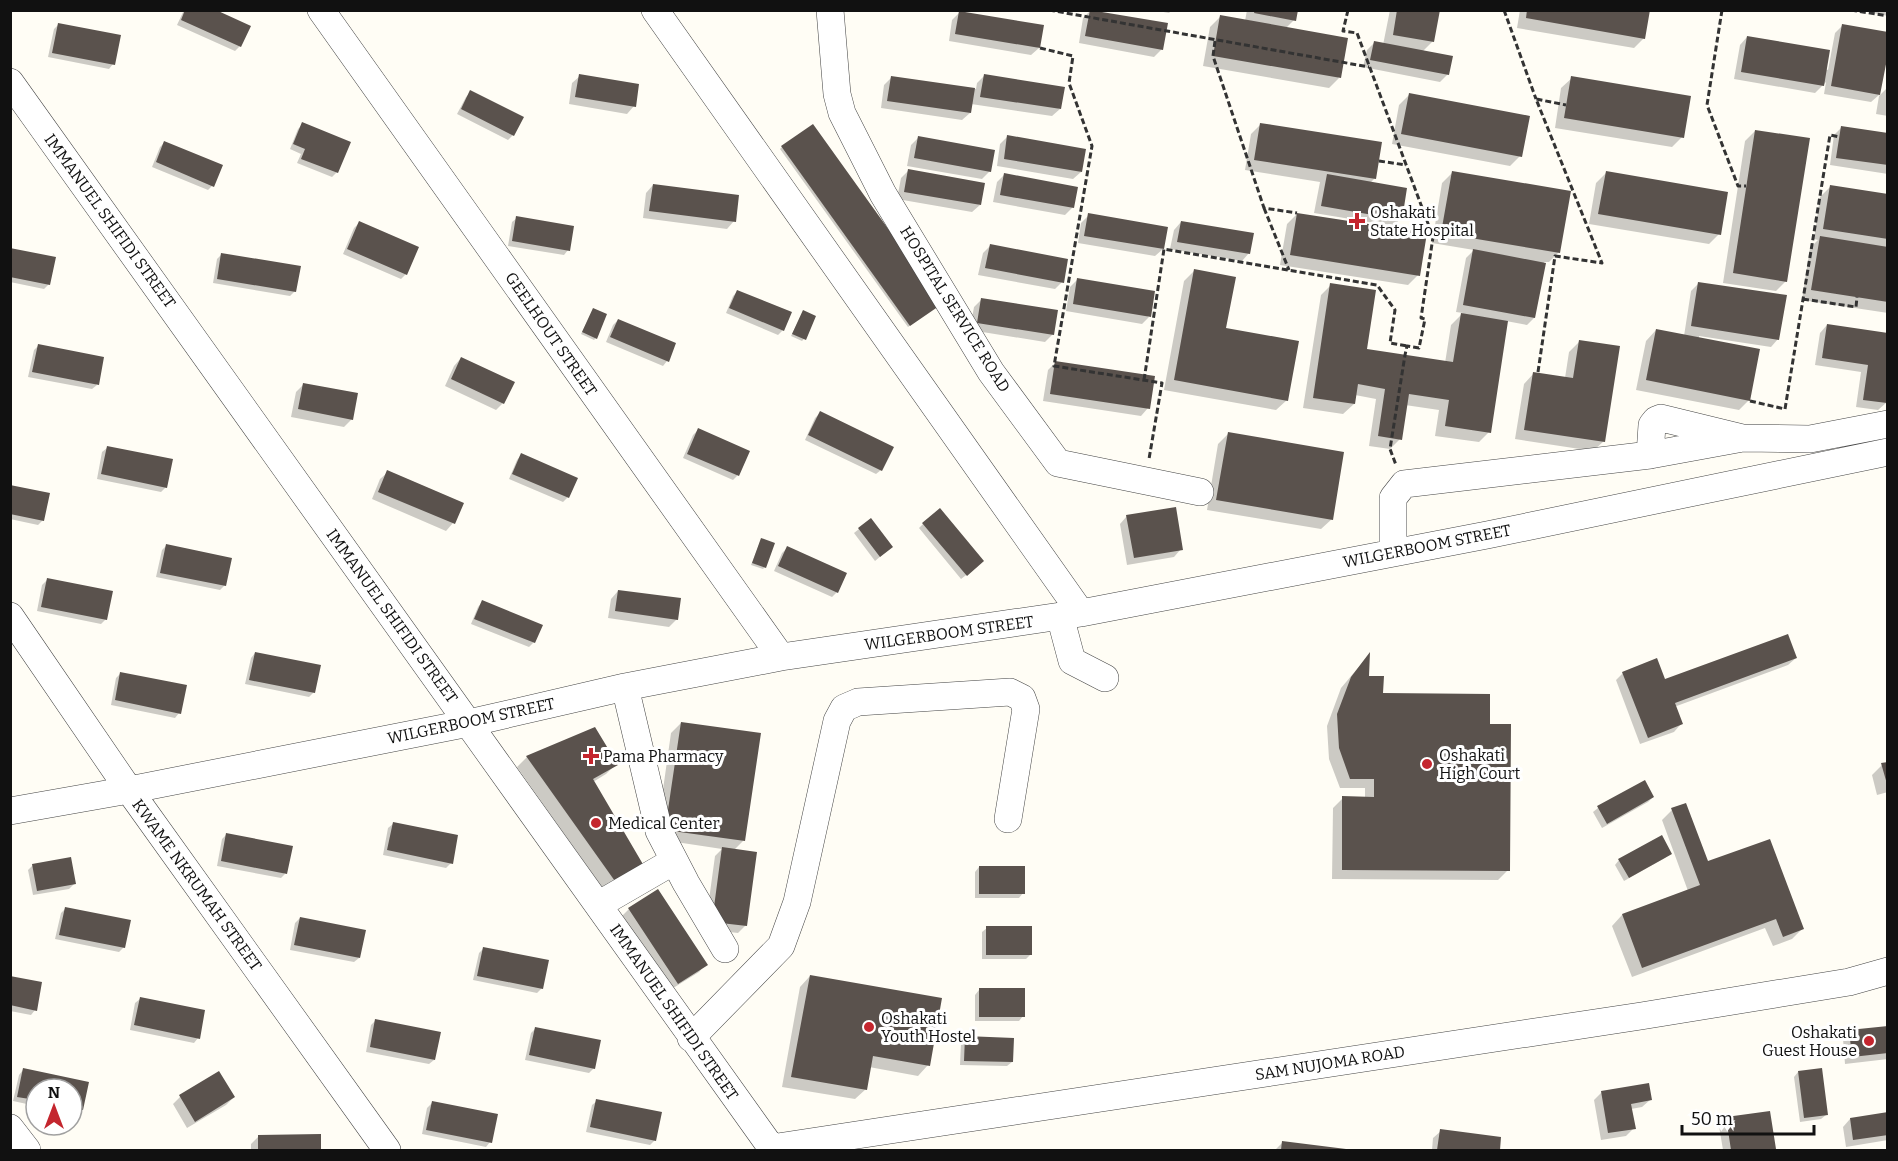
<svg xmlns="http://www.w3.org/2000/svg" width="1898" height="1161" font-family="Bitter,serif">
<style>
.shadow{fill:#0003}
.building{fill:#5a524d}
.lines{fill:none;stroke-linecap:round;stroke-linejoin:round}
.minor-casing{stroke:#444;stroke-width:28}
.path{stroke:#333;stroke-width:3;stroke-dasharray:6 3;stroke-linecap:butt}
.minor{stroke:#fff;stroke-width:27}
.poi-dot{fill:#c4262e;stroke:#fff;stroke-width:2}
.labels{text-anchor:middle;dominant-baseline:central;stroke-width:6;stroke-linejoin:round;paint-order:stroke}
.poi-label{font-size:16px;fill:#111;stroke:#fff;text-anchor:start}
.street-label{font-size:16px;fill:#111;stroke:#fff}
</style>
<rect width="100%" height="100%" fill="#fffdf5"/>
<path class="shadow" d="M184 10H212L240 46 235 51 177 25Z
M1152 10H1172L1169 13Z
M1247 10H1296L1294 20 1286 28 1339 78 1329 88 1203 66 1210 27 1220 17 1245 21Z
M1390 10H1438L1433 41 1422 52 1448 74 1440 82 1363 67 1367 50 1374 43 1383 45Z
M1520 10H1649L1644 38 1634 48 1517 28Z
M1858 10H1888V16Z
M1090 11 1162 49 1154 57 1079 43 1083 18Z
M960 12 1039 48 1031 55 949 41 952 20Z
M59 24 113 64 109 69 48 57 54 29Z
M1843 25 1879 95 1871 102 1824 94 1826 82 1815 93 1734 79 1740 45 1747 37 1828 70 1835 33Z
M580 76 634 106 627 114 569 104 572 83Z
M984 76 1060 109 1052 116 971 104 970 113 962 120 881 108 884 85 892 77 976 89 977 83Z
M1572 78 1682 137 1672 147 1555 128 1561 88Z
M1888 87V116L1876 114 1879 96Z
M471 92 513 135 508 140 457 114 466 97Z
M1409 95 1520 156 1510 166 1392 144 1399 105Z
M303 124 337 172 332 177 297 163 301 154 290 149 298 129Z
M1261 124 1375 178 1370 183 1400 219 1393 226 1314 213 1320 182 1245 170 1251 134Z
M1842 127 1888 134V174L1830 165 1834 135Z
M1755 131 1786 281 1776 291 1723 283 1745 141Z
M1007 137 1081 172 1073 179 997 166 1000 144Z
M918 138 990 171 982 179 907 166 911 145Z
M165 142 212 186 208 190 152 167 160 147Z
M782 147 938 306 908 327 780 149Z
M908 171 980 205 972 212 897 199 901 178Z
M1452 173 1559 252 1549 262H1544L1534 318 1527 325 1506 321 1489 432 1479 442 1435 436 1439 410 1405 405 1400 439 1390 449 1369 446 1376 399 1355 395 1354 404 1343 414 1303 408 1321 295 1331 285 1365 350 1445 363 1451 325 1463 313 1456 312 1466 258 1474 250 1432 243 1442 183Z
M1606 173 1719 234 1709 244 1589 224 1596 183Z
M1004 175 1073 207 1065 215 993 202 997 182Z
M653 185 734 221 727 229 643 218 646 193Z
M1830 187 1888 196V313L1802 300 1810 248 1818 240 1814 239 1820 197Z
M1297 214 1418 275 1408 285 1280 265 1287 224Z
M1089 215 1163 249 1155 256 1078 243 1081 223Z
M517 218 568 250 564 255 508 246 512 222Z
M1181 222 1249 253 1242 261 1170 249 1174 230Z
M359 223 406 274 401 279 343 254 354 228Z
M990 246 1062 282 1055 289 978 275 983 253Z
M10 249 49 284 44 289 10 282Z
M221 255 295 291 290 296 213 283 217 259Z
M1194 271 1225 329 1287 400 1276 410 1164 390 1184 281Z
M1078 279 1149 317 1142 324 1066 311 1070 287Z
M1699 283 1778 339 1771 347 1699 336V339L1749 400 1739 410 1636 390 1646 341 1656 330 1684 336 1691 291Z
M738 291 783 330 778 335 726 313 733 296Z
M981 300 1053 334 1045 342 970 330 974 307Z
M592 312 596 338 594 340 581 334Z
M803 312 804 339 802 341 791 336Z
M618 320 667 361 663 366 606 342 613 325Z
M1827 325 1888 334V390L1886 403 1878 410 1856 407 1861 372 1815 365 1820 333Z
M1579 342 1604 441 1593 451 1515 439 1524 384 1534 373 1565 378 1569 352Z
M39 345 97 385 92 389 28 377 34 350Z
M461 358 503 403 496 410 445 386 454 366Z
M1056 362 1148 408 1141 416 1043 401 1048 370Z
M304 384 352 419 344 427 291 417 296 392Z
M820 413 881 470 876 474 805 440 815 418Z
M698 430 748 452 737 476 733 480 683 458 693 435Z
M1228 434 1332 519 1321 529 1207 510 1218 444Z
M107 448 166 487 161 492 97 479 102 452Z
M521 455 568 497 563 502 509 479 517 460Z
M388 472 453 523 446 531 372 499 380 479Z
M10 486 43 520 38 525 10 519Z
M1127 516 1181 549 1174 557 1127 565 1120 524Z
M923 524 978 566 961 579 919 528Z
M859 529 887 551 875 561 854 533Z
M760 542 765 567 763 569 751 565Z
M166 546 225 585 220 590 156 577 162 550Z
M787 548 837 592 832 597 774 571 782 553Z
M47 580 106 619 101 624 37 611 42 585Z
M618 591 677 619 669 627 608 618 611 599Z
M482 602 534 642 529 647 471 624 478 607Z
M255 653 314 692 309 697 245 684 251 658Z
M1368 656V677L1382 694 1488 726 1508 870 1498 880 1332 879 1333 808 1343 798H1365V788H1340L1329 759 1327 726 1341 688Z
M1796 658 1788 665 1674 707 1681 724 1674 732 1640 744 1616 680 1623 673 1664 681Z
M121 673 179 713 175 718 111 705 116 678Z
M681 723 743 841 734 850 746 925 738 933 705 929 715 856 722 849 656 839 671 733Z
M594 729 616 764 606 774 593 782 643 866 606 893 517 767 527 757Z
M1888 763V792L1877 795 1872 775 1882 765Z
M1644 782 1653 797 1648 802 1602 828 1593 812 1598 808Z
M1672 810 1707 863 1802 929 1792 939 1773 946 1765 928 1632 977 1612 926 1622 915 1688 891 1662 820Z
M393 824 451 863 446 868 383 855 388 828Z
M227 834 285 874 281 878 217 866 222 839Z
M1670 854 1665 858 1624 881 1615 865 1619 860Z
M33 865 74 884 69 889 33 895 28 870Z
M979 867 1023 893 1019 898H975V872Z
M658 891 706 964 699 972 670 990 621 917 629 909Z
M66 908 124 947 119 952 55 939 61 913Z
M300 918 359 958 354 962 290 950 295 923Z
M987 928 1031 954 1026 959H982V932Z
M483 949 542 988 537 993 473 980 479 953Z
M810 976 928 1065 918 1076 869 1067 866 1089 855 1099 782 1087 800 987Z
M10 977 35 1010 31 1015 10 1011Z
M979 990 1023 1016 1019 1021H975V995Z
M140 999 198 1038 194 1043 130 1030 135 1003Z
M376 1020 434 1060 429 1064 366 1052 371 1025Z
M1888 1027V1059L1845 1064 1843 1039 1850 1031Z
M535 1029 594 1068 589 1073 525 1060 531 1033Z
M965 1038 1012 1062 1007 1066 960 1065 961 1043Z
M23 1070 87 1083 82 1109 77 1114 72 1113V1089H36V1106L13 1101 19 1075Z
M1798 1072 1826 1115 1821 1119 1800 1122 1794 1077Z
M1602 1092 1650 1100 1642 1107 1631 1109 1634 1128 1626 1136 1601 1140 1594 1100Z
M180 1097H234L226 1105 187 1128 173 1104Z
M597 1101 655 1140 650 1145 586 1132 592 1105Z
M432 1103 490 1142 486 1147 422 1134 427 1108Z
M1888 1113V1140L1846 1147 1843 1127 1850 1119Z
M1727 1118 1774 1149 1772 1150H1723L1719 1126Z
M1441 1131 1500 1138 1498 1150H1432L1433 1138Z
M259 1136H319V1150H251V1144Z
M1282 1143 1342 1150H1275Z"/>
<path class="building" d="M185 10H216L251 26 241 47 181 20Z
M1090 10 1168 23 1163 50 1085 36Z
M1255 10H1298L1296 21 1254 13Z
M1397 10H1440L1434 42 1393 35Z
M1527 10H1650L1645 39 1526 18Z
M959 11 1044 25 1040 48 955 34Z
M1220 15 1348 38 1341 78 1213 56Z
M58 23 121 35 115 65 52 53Z
M1842 24 1888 32V54L1880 95 1831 86Z
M1747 36 1830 50 1824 86 1741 72Z
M1374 41 1453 56 1449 75 1370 60Z
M579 74 639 84 636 107 575 97Z
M984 74 1065 87 1061 109 980 97Z
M891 76 975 88 971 113 887 101Z
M1571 76 1691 96 1684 138 1564 118Z
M470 90 524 117 514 136 461 109Z
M1409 93 1530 116 1522 157 1401 134Z
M302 122 351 142 338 173 301 159 305 149 293 144Z
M1260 123 1382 142 1376 179 1254 160Z
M813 124 942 304 910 326 781 146Z
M1841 126 1888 133V165L1836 158Z
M1755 130 1810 138 1787 282 1733 273Z
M1007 135 1086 149 1082 172 1004 159Z
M918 136 995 150 991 172 914 158Z
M164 141 223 165 214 187 156 162Z
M908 169 985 183 981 205 904 192Z
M1452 171 1571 191 1560 253 1441 233Z
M1606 171 1728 192 1721 235 1598 214Z
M1004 173 1078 187 1074 208 1000 195Z
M1327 174 1407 188 1402 220 1321 206Z
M653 184 739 195 736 222 649 211Z
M1830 185 1888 194V239L1823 229Z
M1088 213 1168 227 1164 249 1084 236Z
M1297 213 1427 233 1420 276 1290 255Z
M516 216 574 226 570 251 512 241Z
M359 221 419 247 407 275 347 249Z
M1181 221 1254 233 1250 254 1177 242Z
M1820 236 1888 247V302L1811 290Z
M990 244 1068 259 1064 283 985 268Z
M10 248 56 257 50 285 10 277Z
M1473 249 1546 263 1535 318 1463 305Z
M221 253 301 266 296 292 217 279Z
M1194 269 1236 277 1226 328 1299 341 1288 401 1174 380Z
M1077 278 1155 291 1151 317 1073 304Z
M1698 282 1787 295 1779 340 1691 326Z
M1330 283 1376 290 1367 349 1453 362 1461 313 1508 321 1491 433 1445 426 1449 400 1409 394 1402 440 1378 436 1385 389 1358 384 1355 404 1313 398Z
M737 290 792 312 784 331 729 308Z
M981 298 1058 310 1054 335 977 323Z
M593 308 607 314 597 339 582 332Z
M803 310 816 316 806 340 792 334Z
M618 319 676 343 669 362 610 337Z
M1827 324 1888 333 1887 403 1863 400 1868 365 1822 358Z
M1656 329 1760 349 1750 401 1646 380Z
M1579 340 1620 346 1605 442 1524 430 1533 372 1573 378Z
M38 344 104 357 99 385 32 372Z
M461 357 515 382 504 404 451 379Z
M1055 361 1155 376 1150 409 1050 394Z
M303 383 358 393 353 420 298 409Z
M820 411 894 447 882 471 808 435Z
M698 428 750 451 739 476 687 454Z
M1228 432 1344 452 1333 520 1216 500Z
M107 446 173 459 167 488 101 474Z
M521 453 578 478 569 498 512 474Z
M387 470 464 503 455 524 378 492Z
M10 485 50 493 44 521 10 514Z
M1176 507 1183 550 1134 558 1126 515Z
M940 508 984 561 967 576 922 523Z
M871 518 893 547 880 557 858 528Z
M761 538 775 543 766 568 752 563Z
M166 544 232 558 226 586 160 573Z
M787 546 847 573 838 593 778 566Z
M47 578 113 591 107 620 41 607Z
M618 590 681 598 678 620 615 611Z
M482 600 543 625 535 643 474 619Z
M1788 634 1797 658 1675 703 1683 724 1648 738 1622 672 1657 658 1665 679Z
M255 652 321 665 315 693 249 680Z
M1370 652 1369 676H1384L1383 693 1490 694V724H1511L1510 871 1342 870V796L1374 797V779H1350L1339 748 1337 714 1351 677Z
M120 672 187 685 181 714 115 700Z
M681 722 761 733 745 841 665 830Z
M595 727 618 765 593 779 644 866 617 884 526 756Z
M1888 762V784H1887L1881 763Z
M1645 780 1654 797 1607 824 1597 806Z
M1686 803 1708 861 1770 839 1804 929 1783 937 1776 919 1642 968 1622 914 1700 885 1671 808Z
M393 822 458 835 453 864 387 850Z
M226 833 293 846 287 874 221 861Z
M1662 835 1672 854 1629 878 1618 859Z
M722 847 757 852 747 926 712 922Z
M71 857 76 884 37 891 32 864Z
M979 866H1025V894H979Z
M658 889 708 965 678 984 628 908Z
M65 907 131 920 125 948 59 935Z
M300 917 366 930 360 958 294 945Z
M986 926H1032V955H986Z
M483 947 549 960 543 989 477 976Z
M810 975 942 998 930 1066 873 1056 867 1090 791 1077Z
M10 976 42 982 37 1011 10 1005Z
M979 988H1025V1017H979Z
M140 997 205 1010 200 1039 134 1025Z
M375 1019 441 1032 435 1060 370 1047Z
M1888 1026V1053L1852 1057 1849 1030Z
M535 1027 601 1040 595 1069 529 1055Z
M965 1036 1014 1038 1013 1062 964 1061Z
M23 1068 89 1082 83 1110 72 1108V1089H36V1100L17 1097Z
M1822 1068 1828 1115 1804 1118 1798 1071Z
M219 1071 235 1097 195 1122 179 1095Z
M1649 1083 1652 1100 1631 1104 1636 1129 1608 1133 1601 1091Z
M596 1099 662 1112 656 1141 590 1127Z
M432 1101 498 1114 492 1143 426 1130Z
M1770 1111 1776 1149 1731 1150 1726 1117Z
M1888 1112V1135L1853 1140 1850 1118Z
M1440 1129 1501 1137 1500 1150H1437Z
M321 1134V1150H258V1135Z
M1282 1141 1346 1149V1150H1281Z"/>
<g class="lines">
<g class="minor-casing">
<path id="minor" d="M321 10 781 657
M655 10 1081 613
M830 10 837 94 842 113 883 194 991 372 1058 463 1200 492
M10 82 773 1150
M1743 438 1661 418 1656 420 1652 425 1650 455 1743 438 1810 439 1888 424
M1393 553V498L1404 484 1650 455
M10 616 129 790 387 1150
M1060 616 1072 661 1105 678
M625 687 659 831 686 883 725 949
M10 811 129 790 469 723 625 687 781 657 1081 613 1487 535 1888 452
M598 905 674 861
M691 1038 781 946 797 902 837 721 844 708 858 702 1010 692 1022 698 1026 709 1008 819
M10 1128 27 1150
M771 1148 1641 1016 1849 982 1888 971"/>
</g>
<path class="path" d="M1049 10 1369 67
M1348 10 1343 31 1357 33 1433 237 1421 318 1425 319 1419 348 1407 346 1405 355 1390 449 1396 465
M1504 10 1536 99
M1722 10 1707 105 1738 186H1746
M1851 10 1888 16
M1215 41 1213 56 1264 208 1297 213
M1040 48 1073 56 1069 83 1092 146 1054 366 1162 383 1149 459
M1379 161 1406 165
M1264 208 1289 270
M1803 299 1856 307 1857 297
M1538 372 1555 256 1602 263 1536 99 1566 105
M1144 380 1164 249 1377 285 1395 310 1390 343 1407 346
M1750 401 1785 409 1830 135 1840 137"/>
<use href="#minor" class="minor"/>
</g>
<g class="poi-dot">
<path d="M1354 212h6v6h6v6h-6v6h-6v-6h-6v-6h6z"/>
<path d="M588 747h6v6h6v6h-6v6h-6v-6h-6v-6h6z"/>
<circle cx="1427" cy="764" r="6"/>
<circle cx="596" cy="823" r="6"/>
<circle cx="869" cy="1027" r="6"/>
<circle cx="1869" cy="1041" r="6"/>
</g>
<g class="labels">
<g class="poi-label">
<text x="1370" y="212">Oshakati<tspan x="1370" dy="18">State Hospital</tspan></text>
<text x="1439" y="755">Oshakati<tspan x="1439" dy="18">High Court</tspan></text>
<text x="603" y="756">Pama Pharmacy</text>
<text x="608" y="823">Medical Center</text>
<text x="881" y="1018">Oshakati<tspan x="881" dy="18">Youth Hostel</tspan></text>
<text x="1857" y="1032" text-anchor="end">Oshakati<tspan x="1857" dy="18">Guest House</tspan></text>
</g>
<g class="street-label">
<text transform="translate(110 221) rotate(54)">IMMANUEL SHIFIDI STREET</text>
<text transform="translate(955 309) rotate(58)">HOSPITAL SERVICE ROAD</text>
<text transform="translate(551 334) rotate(55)">GEELHOUT STREET</text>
<text transform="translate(1427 546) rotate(-11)">WILGERBOOM STREET</text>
<text transform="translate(392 616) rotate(54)">IMMANUEL SHIFIDI STREET</text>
<text transform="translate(949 633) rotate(-8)">WILGERBOOM STREET</text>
<text transform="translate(471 721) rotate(-12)">WILGERBOOM STREET</text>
<text transform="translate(197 885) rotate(54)">KWAME NKRUMAH STREET</text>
<text transform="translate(674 1012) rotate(55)">IMMANUEL SHIFIDI STREET</text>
<text transform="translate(1330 1063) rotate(-9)">SAM NUJOMA ROAD</text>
</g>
</g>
<rect width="1898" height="1161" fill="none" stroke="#111111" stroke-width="24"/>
<g transform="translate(54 1107)"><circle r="28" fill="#ffffff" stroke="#a0a0a0" stroke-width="1.5"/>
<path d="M0-4.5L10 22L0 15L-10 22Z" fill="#c4262e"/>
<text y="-9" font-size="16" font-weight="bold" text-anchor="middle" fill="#111111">N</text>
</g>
<path d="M1682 1125v9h132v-9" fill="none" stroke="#111111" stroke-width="3"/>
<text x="1691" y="1125" font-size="18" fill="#111111" stroke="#ffffff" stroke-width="4.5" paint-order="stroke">50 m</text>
</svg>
